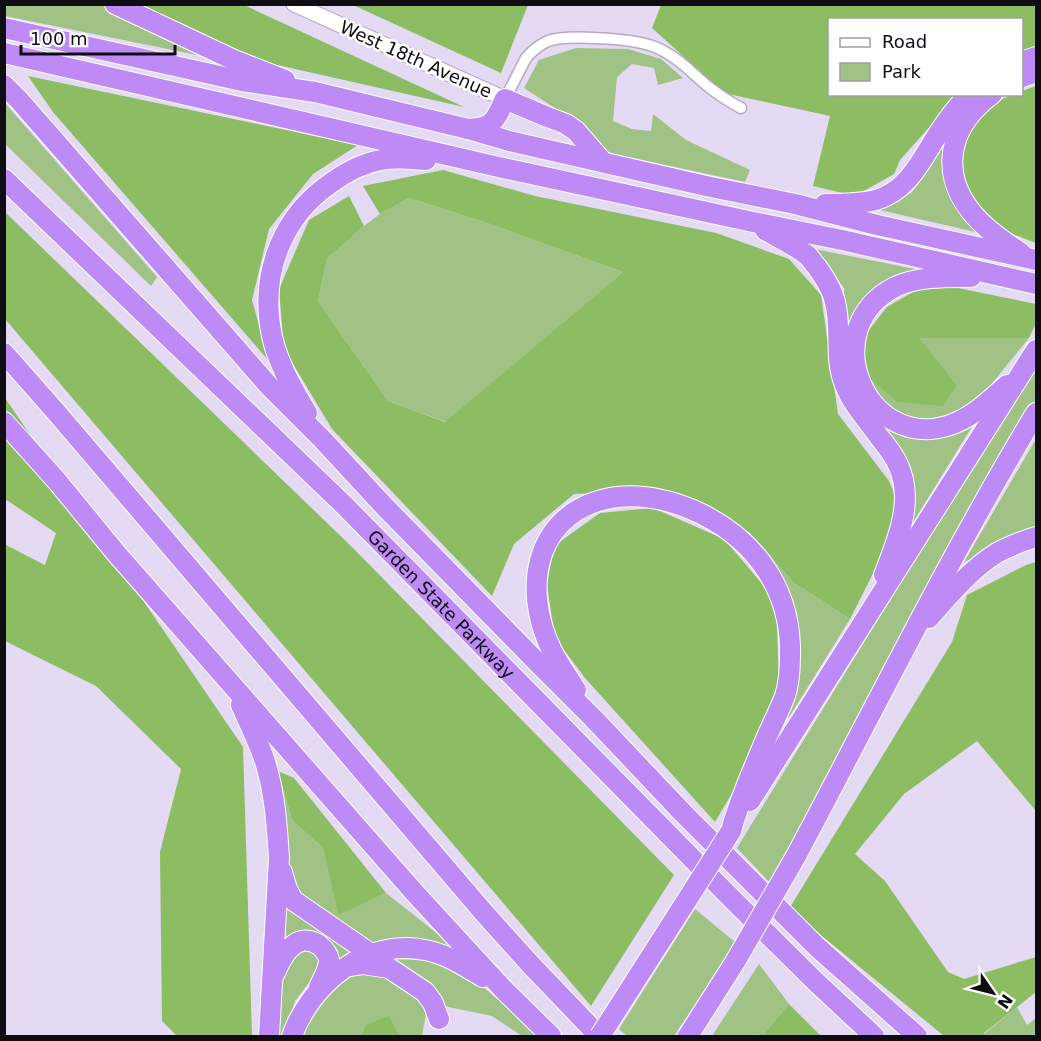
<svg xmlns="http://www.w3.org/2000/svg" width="1041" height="1041" font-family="'DejaVu Sans',sans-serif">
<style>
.green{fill:#a0c385}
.forest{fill:#8cbd63}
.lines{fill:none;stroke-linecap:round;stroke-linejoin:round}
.street-casing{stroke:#b4aac2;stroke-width:13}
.secondary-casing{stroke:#b4aac2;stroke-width:17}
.highway-casing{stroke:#fff;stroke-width:22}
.street{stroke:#fff;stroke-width:10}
.secondary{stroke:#fff;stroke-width:15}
.highway{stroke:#be8af6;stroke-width:20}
.highway-bridge-casing{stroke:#fff;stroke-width:22;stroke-linecap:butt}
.highway-bridge{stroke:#be8af6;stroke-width:20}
.labels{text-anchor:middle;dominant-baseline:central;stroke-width:5;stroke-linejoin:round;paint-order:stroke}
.street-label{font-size:18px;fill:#100c14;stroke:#fff}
</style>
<rect width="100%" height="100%" fill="#e4daf3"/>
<path class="green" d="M4 5H101L212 58 5 16Z
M576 48 628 49 661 59 683 78 658 85 654 68 632 64 617 77 613 121 632 129 651 131 653 114 686 140 750 170 745 182 600 151 587 129 524 88 539 60Z
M4 102 157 277 151 286 5 144Z
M952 132 947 175 954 204 980 233 871 208 911 193 928 171Z
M409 198 484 222 623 272 446 422 388 401 318 301 327 259 364 226 380 214Z
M814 249 915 269 886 284 860 304 846 338 844 288Z
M918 338H1029L990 386 973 404 948 420 917 421 884 404 865 374 957 385Z
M1036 364V405L772 885 737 848Z
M871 415 973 425 909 529 910 509Z
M1036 439V531L1026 534 964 562Z
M770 556 793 582 850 619 788 719 800 656 797 613Z
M278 771 292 820 323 848 338 914 386 893 467 957 371 948 301 899 290 881Z
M284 900 361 953 339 964 338 951 322 934 296 932 281 949Z
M695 909 736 943 674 1036H627L619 1029Z
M306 951 320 955 321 967 295 1001 284 1036H279C278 1016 278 972 293 958 296 955 302 953 306 951Z
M391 959C404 960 419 959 432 962 477 974 504 1005 536 1036H521L519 1034 492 1016 444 1006Z
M759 964 789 1004 762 1036H712Z
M379 970 428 1003 422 1036H400L389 1017 365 1025 361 1036H303L305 1029 332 990 358 972Z
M1017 1007 1027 1025 1036 1018V1036H984V1034Z"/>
<path class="forest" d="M142 5H244L464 107 229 54Z
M353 5H528L501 73Z
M661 5H1036V47L1022 51V20H830V94L958 95 900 160 894 174 855 196 813 186 830 116 724 93 652 28Z
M28 76 358 145 313 174 269 229 252 300 269 361 53 112Z
M1036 86V243C1026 239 1012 235 1003 228 990 219 975 206 967 192 947 157 980 95 1022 94V91Z
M443 170 535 196 716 233 789 259 821 295 838 414 889 481 903 514 850 619 793 582 750 533 701 502 667 490 574 494 514 544 492 596 332 429 284 349 279 289 309 220 349 196 364 226 327 259 318 301 388 401 445 422 623 272 484 222 409 198 380 214 363 186Z
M5 212 353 548 674 875 591 1006 5 319Z
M953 287 1036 304V323L1029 338H919L957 385 943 406 897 402 865 374V335L887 307 916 290Z
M5 398 243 747 252 1036H177L162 1021 160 852 181 769 96 686 5 641 4 544 45 565 56 533 5 499Z
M653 508 724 539 776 600 779 686 757 751 715 822 585 678 555 638 547 585 554 546 600 513Z
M1036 562V811L977 741 904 794 855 854 885 881 948 972 964 979 1036 957V992L984 1033V1036H944L789 909 952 642 967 595 1026 565Z
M278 771 294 778 386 893 338 915 323 848 292 820Z
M789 1004 819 1034 822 1036H762Z
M389 1016 400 1036H361L365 1025Z"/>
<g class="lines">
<g class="street-casing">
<path id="street" d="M505 99 526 58C532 51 539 45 548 41 566 34 631 39 649 45 656 47 664 51 670 55 685 64 696 77 710 88 719 95 730 102 741 108"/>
</g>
<g class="secondary-casing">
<path id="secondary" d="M294 4 505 99"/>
</g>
<g class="highway-casing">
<g id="highway">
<path d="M115 4 234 60 285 80"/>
<path d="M4 28 242 81 315 92 468 129 509 141 706 186 795 204 877 225 1036 260"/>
<path d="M4 53 503 168 753 222 842 240 1036 284"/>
<path d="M1022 62 1036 57"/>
<path d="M1022 77 1036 72"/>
<path d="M4 85 19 100 269 386 322 439 385 507 536 661 593 718 683 813 817 947 917 1036"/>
<path d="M992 94C941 132 939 186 987 228 997 237 1009 245 1021 253"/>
<path d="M468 129C493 128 495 121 505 99L545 116 566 124 576 131 602 161"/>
<path id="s1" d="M4 179 344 505 731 898 817 983 874 1036"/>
<path d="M825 204C842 204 859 204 876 200 909 190 921 160 938 134 947 120 957 106 970 94"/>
<path d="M765 230C777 237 798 247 808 256 811 259 814 264 817 267 832 288 837 300 838 326 839 346 837 366 845 385 851 402 864 416 875 431 882 442 893 452 898 465 915 501 897 541 884 575"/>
<path d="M971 277C946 277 919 276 895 287 815 328 864 450 947 426 971 419 989 401 1007 385"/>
<path d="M4 353 56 412 485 914 531 965 599 1036"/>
<path d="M307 413C291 386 274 357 270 325 262 269 284 215 331 183 346 172 363 163 381 160 395 157 411 159 426 160"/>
<path d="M4 422 57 481 116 553 414 892 504 990 551 1036"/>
<path d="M929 618C948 596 972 568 997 553 1009 546 1023 541 1036 537"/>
<path d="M576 690C568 677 559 665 552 651 520 586 536 508 617 497 643 494 669 500 693 510 750 535 788 583 790 646 790 663 790 680 785 696 780 709 774 721 768 734 755 766 740 797 731 831"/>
<path d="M241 705C250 725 260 745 266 765 275 795 277 827 279 858L269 1036"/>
<path d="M750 801 1036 350"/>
<path d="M796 856C875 708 949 557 1036 413"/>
<path d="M282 872C285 883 287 893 294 901L371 954"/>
<path d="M349 966 363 964 389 968 425 992 433 1003 439 1019"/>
<path d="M275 973C282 956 296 930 319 945 324 949 328 954 329 960 329 969 323 979 319 987"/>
<path d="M292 1036C311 983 366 938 425 950 447 954 464 966 483 977"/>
</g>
</g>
<use href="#street" class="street"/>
<use href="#secondary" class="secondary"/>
<use href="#highway" class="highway"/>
<g class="highway-bridge-casing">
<path id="highway-bridge" d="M600 1036 731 831
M688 1036 735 962 796 856"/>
</g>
<use href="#highway-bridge" class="highway-bridge"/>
</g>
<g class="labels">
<g class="street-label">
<text transform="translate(416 59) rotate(24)">West 18th Avenue</text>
<text stroke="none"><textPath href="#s1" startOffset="610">Garden State Parkway</textPath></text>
</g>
</g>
<rect width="1041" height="1041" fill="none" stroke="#100c14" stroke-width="12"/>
<rect x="828" y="18" width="195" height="78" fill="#ffffff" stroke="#9f9ea1" stroke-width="1.5"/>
<rect x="840" y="38" width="30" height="9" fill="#ffffff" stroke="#9f9ea1" stroke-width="1.5"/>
<text x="882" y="48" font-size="18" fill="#100c14">Road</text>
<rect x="840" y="63" width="30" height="18" fill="#a0c385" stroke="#9f9ea1" stroke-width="1.5"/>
<text x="882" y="78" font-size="18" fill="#100c14">Park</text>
<g transform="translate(993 993) rotate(125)" stroke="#ffffff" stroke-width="4.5" paint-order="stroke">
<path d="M0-4.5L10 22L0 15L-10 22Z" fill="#100c14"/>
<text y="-9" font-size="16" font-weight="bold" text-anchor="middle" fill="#100c14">N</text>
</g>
<path d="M21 45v9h154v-9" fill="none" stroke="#100c14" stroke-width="3"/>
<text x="30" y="45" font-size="18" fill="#100c14" stroke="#ffffff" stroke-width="4.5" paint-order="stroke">100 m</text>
</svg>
